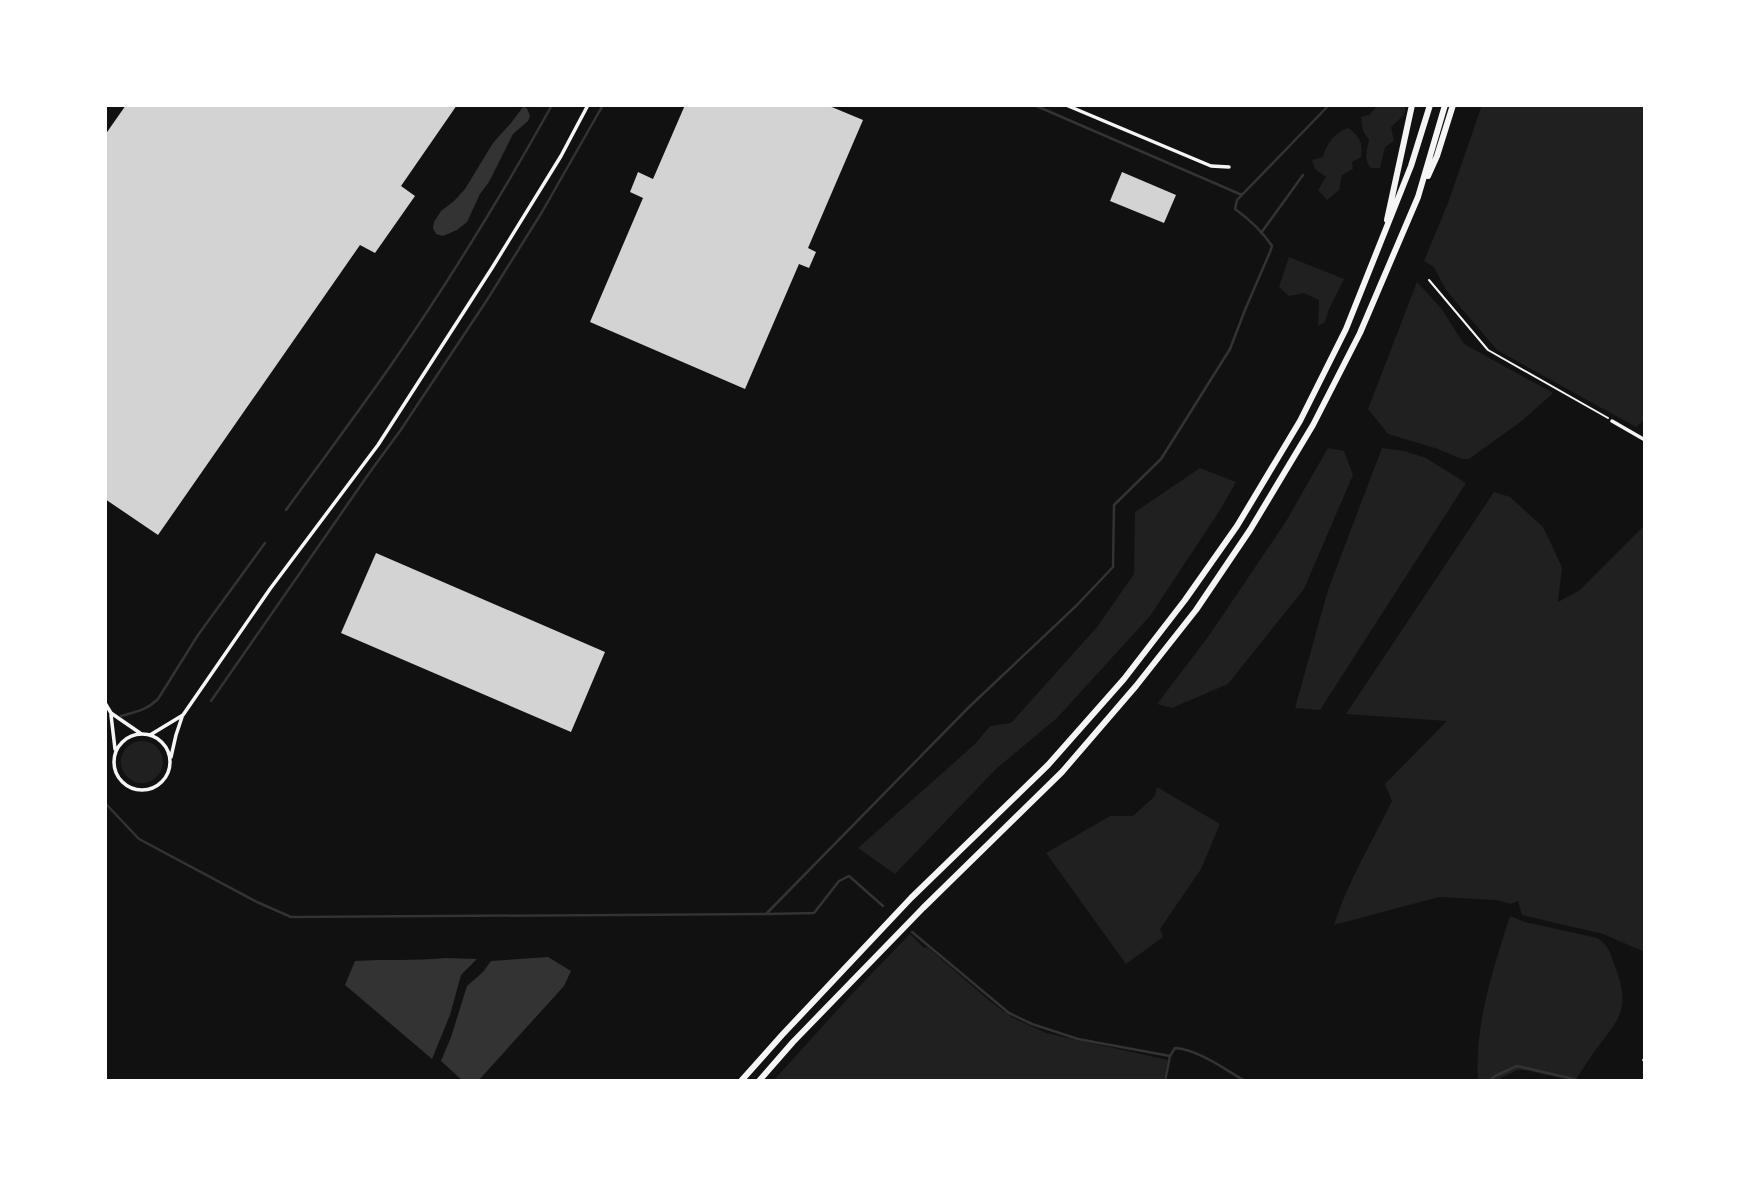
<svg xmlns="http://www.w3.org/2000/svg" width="1750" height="1186" font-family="Poppins,sans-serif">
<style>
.green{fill:#202020}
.water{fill:#333}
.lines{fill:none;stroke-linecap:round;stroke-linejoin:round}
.stream{stroke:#333;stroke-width:2.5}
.building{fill:#d3d3d3}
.path{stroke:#f5f5f5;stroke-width:2}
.minor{stroke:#f5f5f5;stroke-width:3.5}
.motorway{stroke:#f5f5f5;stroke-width:6}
</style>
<rect width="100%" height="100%" fill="#111"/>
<path class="green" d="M1378 105H1406L1404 115 1391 127 1394 141 1385 147 1380 168H1371C1363 160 1367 150 1369 140L1363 131 1361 117 1369 115Z
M1482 105H1645V419L1636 427 1497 350 1446 290 1434 267 1424 261 1448 203Z
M1348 128C1360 136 1363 144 1361 157L1352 162 1353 169 1342 175 1339 190 1327 200 1318 190 1326 177 1315 169 1312 160 1323 157C1326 144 1335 132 1348 128Z
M1289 257 1344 279 1329 309 1325 322 1318 326 1319 300 1304 293 1289 296 1279 287Z
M1417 282 1441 308 1464 344 1553 393 1523 420 1469 459H1462L1435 448 1388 434 1368 409Z
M1328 448 1344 451 1353 475 1304 589 1228 684 1172 708 1157 704 1208 637 1285 523Z
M1382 448 1404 451 1426 458 1466 483 1320 710 1295 708 1328 590Z
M1200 468 1236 482 1220 510 1150 616 1057 718 997 768 895 874 858 848 975 744 990 726 1011 723 1097 627 1134 574 1135 512Z
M1494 492 1510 497 1543 527 1562 567 1558 602 1580 590 1645 525V952L1603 934 1522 915 1518 901 1511 904 1496 900 1439 897 1334 925C1348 881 1372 842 1392 801L1385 784 1447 721 1346 714Z
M121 762a21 21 0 1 1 42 0a21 21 0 1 1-42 0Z
M1157 787 1220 824 1201 869 1160 929 1163 937 1126 964 1046 853 1110 816H1133L1155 796Z
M1510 916 1525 922 1597 938C1608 944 1610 952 1614 964 1634 1013 1616 1020 1590 1058 1585 1065 1580 1073 1575 1081L1525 1070H1517L1495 1081H1478C1474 1026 1493 969 1510 916Z
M910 934 924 948 927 947 991 1002 1013 1018 1046 1033 1168 1060 1163 1081H773L851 995Z"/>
<path class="water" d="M523 107 527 108 530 116 528 121 513 134 489 182 480 194 467 222 457 230 443 236 436 234 433 228 434 222 441 211 454 201 465 189 493 143 511 123Z
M548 957 571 971 564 986 478 1081H463L441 1061 451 1037 467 986 483 972 491 961Z
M445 958 477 959 461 975 450 1015 432 1059 345 985 355 961C386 959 415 961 445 958Z"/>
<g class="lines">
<path class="stream" d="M1034 105 1242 195
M1261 233 1303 175
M286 510C321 462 356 415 389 368 448 283 502 195 552 105
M211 701 370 472 400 431 487 300 542 212 603 105
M121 716C135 712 147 710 158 699L198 635 265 543
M105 803 139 839 257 902 291 917 766 914 969 707 1076 606 1113 567 1114 505 1161 459 1230 349 1245 310 1270 252 1272 246C1262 231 1249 219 1235 209L1237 200 1329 105
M767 914 814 913 839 881 849 876 883 906
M912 932 1009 1013 1032 1024 1078 1039 1170 1056
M1165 1081 1170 1056 1175 1048C1197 1049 1226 1070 1245 1081
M1489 1081 1495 1076 1517 1066 1582 1081"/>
</g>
<path class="building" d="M126 105H457L401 186 415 196 375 253 360 245 158 535 105 499V135Z
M685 105H827L863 120 808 248 816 252 809 268 799 264 745 389 590 322 643 198 630 192 638 172 653 179Z
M1122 172 1176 195 1164 223 1110 201Z
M376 553 605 652 571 732 341 633Z"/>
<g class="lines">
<path class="path" d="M1429 280 1488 350 1608 418"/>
<path class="minor" d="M1066 105 1211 166 1229 167
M1612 421 1645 440
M105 703 111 713 140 733
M111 715 115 749
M114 762a28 28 0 1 1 56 0a28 28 0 1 1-56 0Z
M150 735 183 715 270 589 378 445 492 268 561 156 588 105
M171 757 176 735 182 717
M1644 1060 1645 1059"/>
<path class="motorway" d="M1428 176 1437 156 1453 105
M1387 220 1412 105
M741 1081 782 1035 911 898 1048 765 1124 679 1185 600 1237 526 1300 421 1346 329 1411 166 1430 105
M759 1081 793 1042 923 908 1062 772 1136 686 1196 610 1250 530 1313 425 1360 333 1418 197 1445 105"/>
</g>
<rect width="1750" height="1186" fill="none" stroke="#ffffff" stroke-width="214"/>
</svg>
